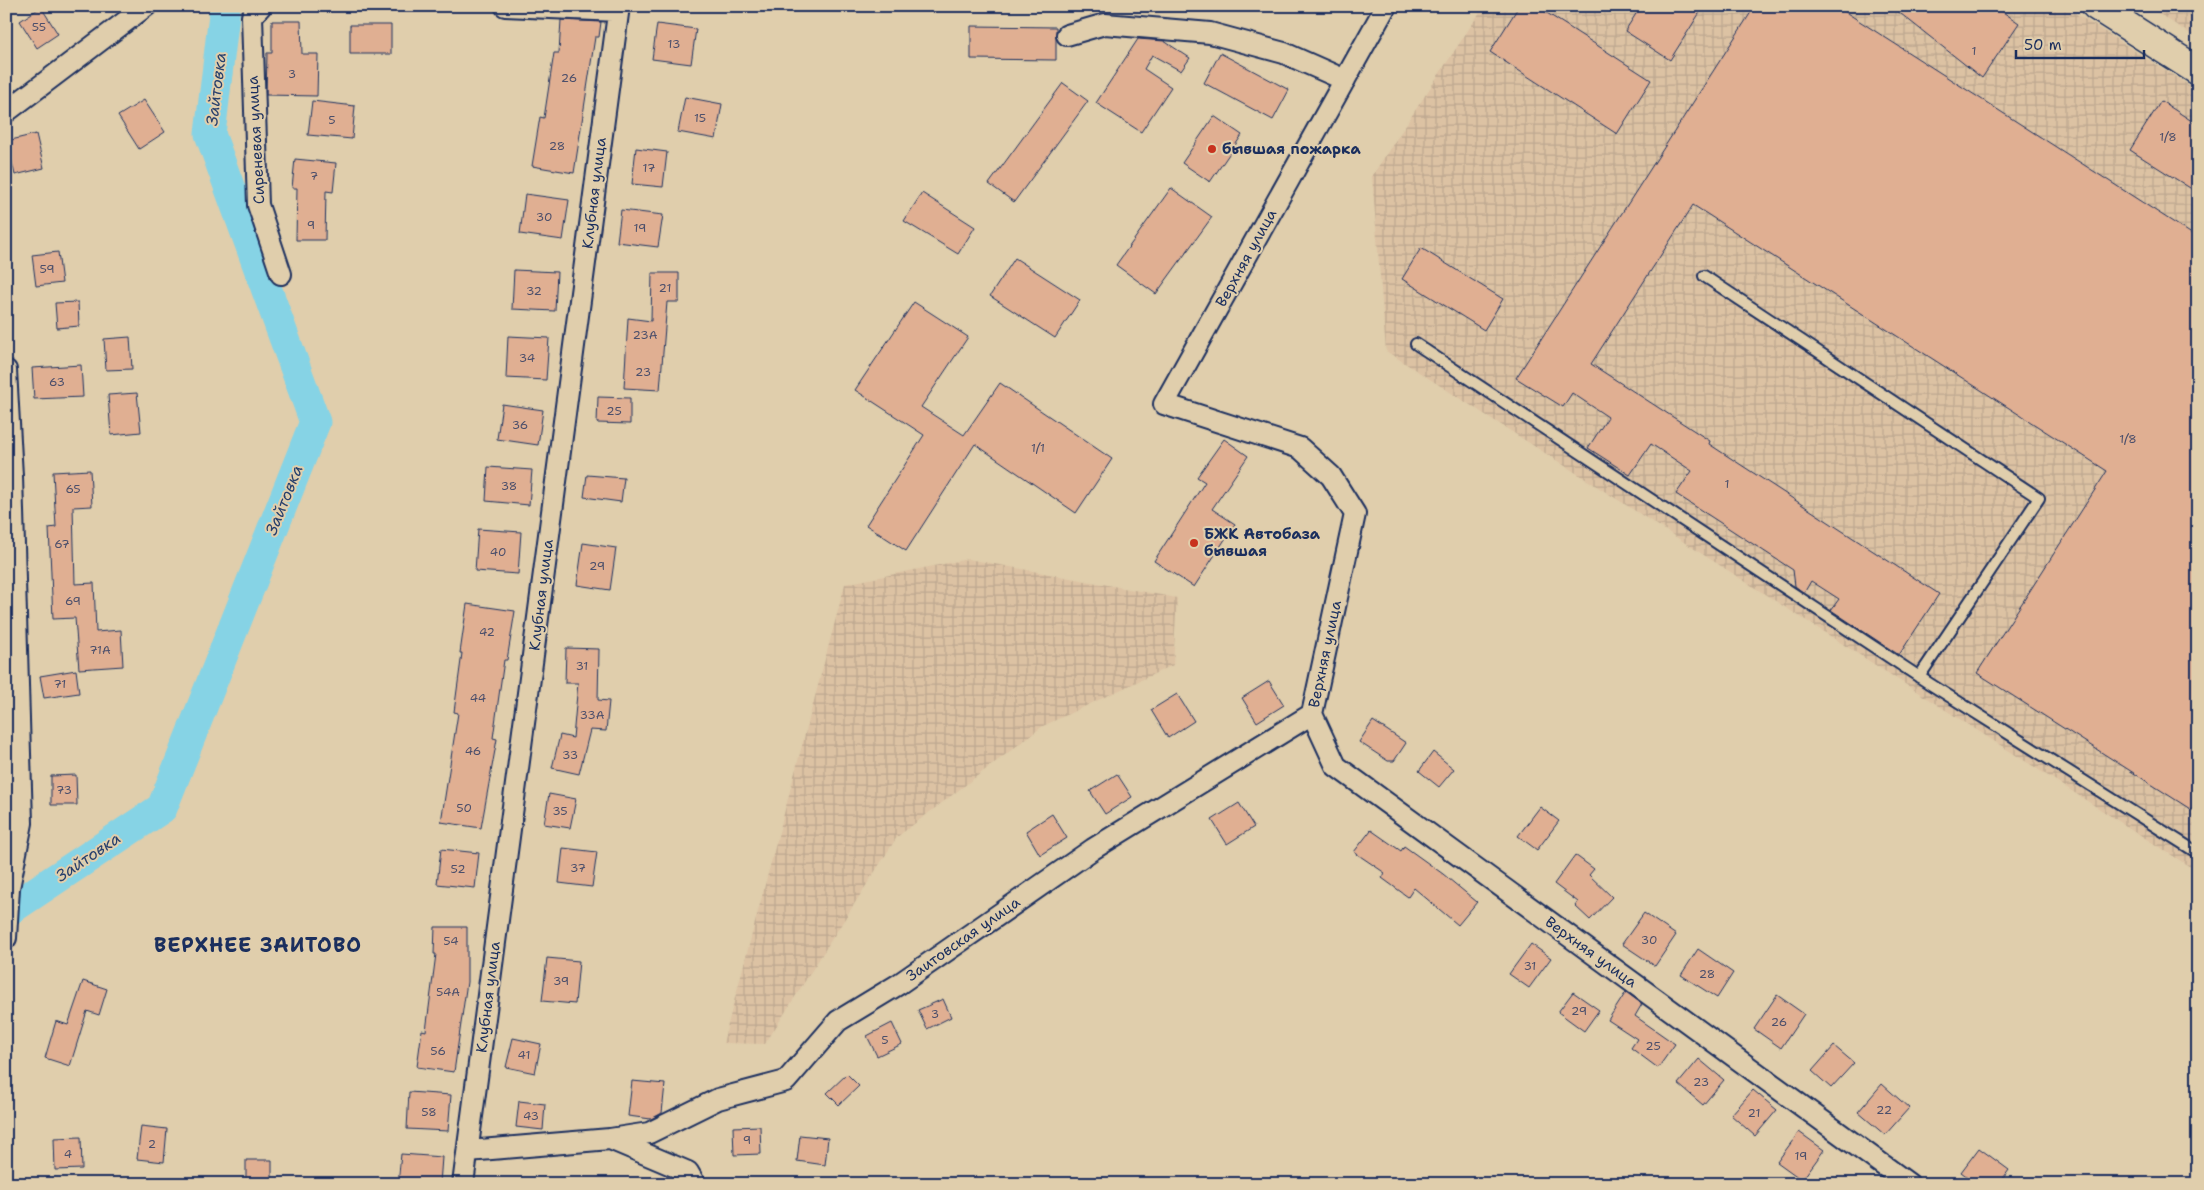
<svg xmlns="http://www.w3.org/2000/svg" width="2204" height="1190" font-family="'Shantell Sans',sans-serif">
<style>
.industrial{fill:url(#industrial-grid)}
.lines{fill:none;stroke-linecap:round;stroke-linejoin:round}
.river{stroke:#86d3e5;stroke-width:31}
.building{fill:#e0af92;stroke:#1b2f5e}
.service-casing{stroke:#1b2f5e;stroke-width:14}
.minor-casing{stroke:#1b2f5e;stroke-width:24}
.secondary-casing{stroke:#1b2f5e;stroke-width:31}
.service{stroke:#e0ceac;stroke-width:10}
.minor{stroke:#e0ceac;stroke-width:20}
.secondary{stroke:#e0ceac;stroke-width:28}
.poi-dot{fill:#c8321e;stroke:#e0ceac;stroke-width:2}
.labels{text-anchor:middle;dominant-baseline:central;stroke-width:4;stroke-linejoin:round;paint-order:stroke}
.number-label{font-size:12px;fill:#4c4f6b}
.street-label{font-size:15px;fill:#1b2f5e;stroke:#e0ceac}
.poi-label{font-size:15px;font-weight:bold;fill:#1b2f5e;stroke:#e0ceac;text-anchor:start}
.water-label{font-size:16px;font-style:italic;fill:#263f6c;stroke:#e0ceac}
.district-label{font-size:20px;font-weight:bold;letter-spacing:1px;fill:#1b2f5e;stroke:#e0ceac}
</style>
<defs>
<pattern id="industrial-grid" width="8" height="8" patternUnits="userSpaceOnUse" patternTransform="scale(1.25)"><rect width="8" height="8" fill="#dcc2a3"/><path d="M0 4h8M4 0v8" fill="none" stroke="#bca78f"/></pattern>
</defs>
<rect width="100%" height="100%" fill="#e0ceac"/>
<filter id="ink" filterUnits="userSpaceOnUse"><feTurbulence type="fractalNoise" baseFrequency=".02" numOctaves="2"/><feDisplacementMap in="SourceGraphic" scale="10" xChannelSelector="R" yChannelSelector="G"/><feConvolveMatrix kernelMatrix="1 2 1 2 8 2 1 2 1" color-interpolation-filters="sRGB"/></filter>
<g filter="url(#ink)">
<path class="industrial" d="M1484 6H2064L2198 91V872L1386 351 1372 176Z
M2147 6H2198V39Z
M968 559 1177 598 1173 665 1043 726 897 837 765 1044 723 1043 845 584Z"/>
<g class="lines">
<path class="river" d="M6 912 162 808 315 422 210 134 225 6"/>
</g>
<path class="building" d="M1519 6H1536L1651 80 1617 134 1490 52Z
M1641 6H1704L1670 60 1625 31Z
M1755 6H1836L2198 238V814L1977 673 2107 471 1693 205 1591 364 1710 441 1709 444 1939 594 1899 655 1831 610 1839 599 1811 581 1804 593 1795 586 1793 570 1676 494 1692 471 1651 444 1630 475 1588 448 1608 417 1572 393 1563 407 1516 378Z
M1891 6H1994L2019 23 1982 78Z
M41 7 58 34 37 48 20 21Z
M561 20 601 22 599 37H595L574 173 532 166 540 117 544 118 554 53H559Z
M272 21H301L302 54H318L317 96 266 95 267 53H272Z
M657 24 696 29 691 64 652 59Z
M350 25H391V54H350Z
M971 26 1056 27V60L971 59Z
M1138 39 1164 41 1190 58 1181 71 1152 55 1144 69 1171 87 1141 132 1096 103Z
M1220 53 1289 90 1273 120 1204 83Z
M1063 83 1088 101 1014 202 989 184Z
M685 97 722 104 716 139 678 132Z
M144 100 165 132 139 149 118 116Z
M312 101 355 106 352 139 308 135Z
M2161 101 2198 125V193L2130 150Z
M1214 116 1242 135 1210 182 1182 163Z
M36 134 44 168 15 175 7 141Z
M636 148 667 152 663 187 632 184Z
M295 159 336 163 333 192 326 191 325 240H296L297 188H292Z
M1171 188 1212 217 1156 294 1116 265Z
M922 193 975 227 958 254 904 221Z
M525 194 569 200 563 240 520 234Z
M621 210 663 215 658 247 617 242Z
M1421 248 1503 299 1484 330 1402 279Z
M58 252 62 283 36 286 32 255Z
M1015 258 1080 300 1055 338 990 296Z
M514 270 557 272 555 311 512 309Z
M652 273H679V302H667L660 390 624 388 628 318 651 321Z
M78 302 79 326 57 328 55 303Z
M914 302 968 337 921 407 964 435 1000 383 1112 459 1076 513 975 444 906 551 866 525 924 435 855 390Z
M508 336 549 338 546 380 506 378Z
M130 337 132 369 106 370 104 339Z
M81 365 83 397 34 399 32 368Z
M137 393 141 432 111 435 108 395Z
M598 397 630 398V424L597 423Z
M502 404 543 410 538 445 497 439Z
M1224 439 1248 456 1212 509 1235 524 1194 587 1154 561 1205 482 1197 477Z
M488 467 532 470 529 505 486 501Z
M90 470 92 506 73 507 75 584 94 583 96 632 121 630 123 666 79 669 75 618 53 619 49 528 56 527 53 472Z
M587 475 624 478 621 502 584 497Z
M478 529 521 532 518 574 475 571Z
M583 543 616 548 610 590 577 585Z
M467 604 515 611 507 660H504L493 738 497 739 481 828 441 822 458 713 454 712 462 653H460Z
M566 648 599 649 598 700 609 701 606 731 590 730 579 774 552 768 560 735 573 738 578 683H565Z
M76 670 79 693 44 698 40 676Z
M1269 681 1284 705 1257 722 1242 698Z
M1177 694 1194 721 1168 738 1151 710Z
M1373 721 1406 743 1394 761H1388L1359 742Z
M1433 752 1454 769 1439 787 1419 771Z
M1117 774 1132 797 1105 814 1090 791Z
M76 775 77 805H51V776Z
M549 794 576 799 570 828 544 824Z
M1239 803 1254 827 1227 844 1212 820Z
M1540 807 1559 821 1537 850 1518 836Z
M1052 814 1067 838 1040 855 1026 831Z
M1371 830 1401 851 1404 846 1443 874 1477 902 1458 925 1414 888 1408 897 1382 878 1385 873 1354 852Z
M563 848 597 852 592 887 559 883Z
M441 849 479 853 475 888 437 884Z
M1575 855 1594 869 1589 875 1612 897 1590 920 1575 906 1578 902 1554 884Z
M1644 913 1676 935 1655 966 1622 944Z
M435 927H467V982L454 1072 417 1067 422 1030 426 1031 436 954H434Z
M1531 944 1551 958 1529 988 1509 974Z
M1698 949 1733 973 1717 998 1681 975Z
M547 958 579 961 575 1004 542 1001Z
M83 981 107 989 99 1015 87 1011 70 1066 45 1058 56 1021 68 1025Z
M1573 992 1599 1010 1584 1031 1558 1012Z
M1626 992 1642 1004 1635 1016 1675 1044 1658 1068 1631 1048 1637 1039 1608 1020Z
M1777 995 1804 1014 1781 1048 1754 1029Z
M943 999 951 1017 927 1029 918 1010Z
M892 1023 902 1044 877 1056 867 1036Z
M513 1038 541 1044 535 1073 506 1067Z
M1834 1046 1854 1063 1831 1088 1812 1071Z
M1699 1059 1724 1080 1703 1105 1678 1084Z
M847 1074 859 1086 839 1105 827 1093Z
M632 1081 665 1084 662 1113 651 1119 628 1116Z
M1882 1084 1909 1108 1885 1135 1858 1112Z
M1753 1090 1777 1110 1755 1136 1731 1115Z
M409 1092 451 1095 448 1131 407 1129Z
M519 1101 545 1104 543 1130 516 1127Z
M141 1126 167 1129 164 1162 137 1159Z
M760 1126 761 1154 734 1155 733 1127Z
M1799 1132 1824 1150 1802 1180 1777 1162Z
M800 1135 828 1138 825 1165 797 1161Z
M81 1137 82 1169 55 1170 54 1138Z
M1979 1148 2009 1170 1999 1184H1977L1961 1172Z
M401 1154 442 1157 440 1184H398Z
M246 1160H272V1184H246Z"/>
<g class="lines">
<g class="service-casing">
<path id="service" d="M1704 276 2039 498 1919 677
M1416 344 1930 684 2198 853"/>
</g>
<g class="minor-casing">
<path id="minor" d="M261 6 252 16 258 205 281 274
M505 6 618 11
M1386 6 1164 404 1300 448 1331 476 1355 514 1312 714 1336 766 1909 1184
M1067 35 1105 24 1210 33 1284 53 1345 80
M6 112 146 6
M6 370 12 476 22 823 9 888 6 938
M610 1139 649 1133 718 1099 786 1081 838 1021 899 984 1093 849 1312 714
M468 1151 610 1139 688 1172 695 1184
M463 1184 619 6"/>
</g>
<g class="secondary-casing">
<path id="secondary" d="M2096 6 2198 71"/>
</g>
<use href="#service" class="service"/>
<use href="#minor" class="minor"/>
<use href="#secondary" class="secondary"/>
</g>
</g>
<g class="poi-dot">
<circle cx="1212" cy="149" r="5"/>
<circle cx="1194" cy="543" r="5"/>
</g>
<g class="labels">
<g class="number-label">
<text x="39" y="27">55</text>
<text x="674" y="44">13</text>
<text x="1974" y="51">1</text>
<text x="292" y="74">3</text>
<text x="569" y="78">26</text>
<text x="700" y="118">15</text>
<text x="332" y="120">5</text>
<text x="2168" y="137">1/8</text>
<text x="557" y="146">28</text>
<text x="649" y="168">17</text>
<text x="314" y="176">7</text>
<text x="544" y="217">30</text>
<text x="311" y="225">9</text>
<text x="640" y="228">19</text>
<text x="47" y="269">59</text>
<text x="665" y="288">21</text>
<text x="534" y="291">32</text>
<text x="645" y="335">23А</text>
<text x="527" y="358">34</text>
<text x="643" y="372">23</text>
<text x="57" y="382">63</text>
<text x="614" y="411">25</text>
<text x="520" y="425">36</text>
<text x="2128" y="439">1/8</text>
<text x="1038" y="448">1/1</text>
<text x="1727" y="484">1</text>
<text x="509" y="486">38</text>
<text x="73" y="489">65</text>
<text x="62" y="544">67</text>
<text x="498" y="552">40</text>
<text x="597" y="566">29</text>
<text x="73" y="601">69</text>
<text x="487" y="632">42</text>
<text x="100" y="650">71А</text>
<text x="582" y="666">31</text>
<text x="60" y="684">71</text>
<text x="478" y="698">44</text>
<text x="592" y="715">33А</text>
<text x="473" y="751">46</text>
<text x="570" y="755">33</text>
<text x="64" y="790">73</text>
<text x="464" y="808">50</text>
<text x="560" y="811">35</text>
<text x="578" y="868">37</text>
<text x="458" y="869">52</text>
<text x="1649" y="940">30</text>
<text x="451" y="941">54</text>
<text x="1530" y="966">31</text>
<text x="1707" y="974">28</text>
<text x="561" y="981">39</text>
<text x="448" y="992">54А</text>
<text x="1579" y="1011">29</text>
<text x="935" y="1014">3</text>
<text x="1779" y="1022">26</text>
<text x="885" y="1040">5</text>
<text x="1653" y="1046">25</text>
<text x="438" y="1051">56</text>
<text x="524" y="1055">41</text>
<text x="1701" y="1082">23</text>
<text x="1884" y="1110">22</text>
<text x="429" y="1112">58</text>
<text x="1754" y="1113">21</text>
<text x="531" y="1116">43</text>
<text x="747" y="1140">9</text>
<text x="152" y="1144">2</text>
<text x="68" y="1154">4</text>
<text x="1801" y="1156">19</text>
</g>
<g class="street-label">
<text transform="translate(256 140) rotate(-93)">Сиреневая улица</text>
<text transform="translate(594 193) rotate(-83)">Клубная улица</text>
<text transform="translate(1246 258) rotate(-61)">Верхняя улица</text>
<text transform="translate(541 595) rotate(-83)">Клубная улица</text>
<text transform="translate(1325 654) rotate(-78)">Верхняя улица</text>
<text transform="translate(963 939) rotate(-35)">Заитовская улица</text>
<text transform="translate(1591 952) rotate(36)">Верхняя улица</text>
<text transform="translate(488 997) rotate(-83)">Клубная улица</text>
</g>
<g class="poi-label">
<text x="1222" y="149">бывшая пожарка</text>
<text x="1204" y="534">БЖК Автобаза<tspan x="1204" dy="17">бывшая</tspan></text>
</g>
<g class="water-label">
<text transform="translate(216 89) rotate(-83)">Зайтовка</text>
<text transform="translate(284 500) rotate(-68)">Зайтовка</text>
<text transform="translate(88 857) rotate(-34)">Зайтовка</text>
</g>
<g class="district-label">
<text x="258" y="945">ВЕРХНЕЕ ЗАИТОВО</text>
</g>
</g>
<rect width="2204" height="1190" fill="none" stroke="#e0ceac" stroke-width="25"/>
<rect x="12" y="12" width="2179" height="1165" fill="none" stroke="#1b2f5e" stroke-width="2" filter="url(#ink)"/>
<path d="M2016 50v8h128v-8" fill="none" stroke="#1b2f5e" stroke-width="2.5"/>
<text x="2024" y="50" font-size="15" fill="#1b2f5e" stroke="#e0ceac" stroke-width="4" paint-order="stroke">50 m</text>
</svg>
